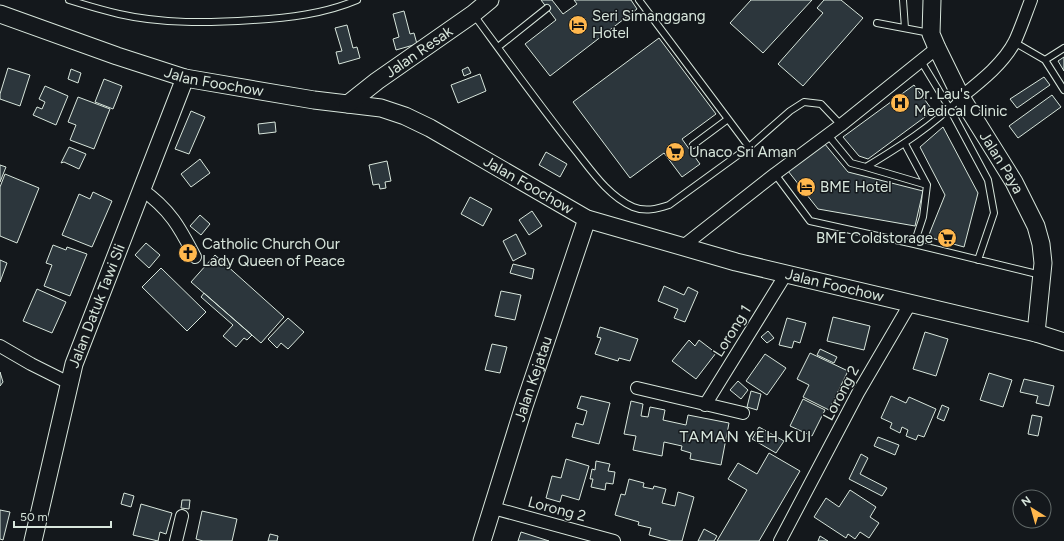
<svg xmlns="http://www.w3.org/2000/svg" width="1064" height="541" font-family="Figtree,sans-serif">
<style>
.building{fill:#2c363c;stroke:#d8e6dc}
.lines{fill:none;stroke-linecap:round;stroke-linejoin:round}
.lane-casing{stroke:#d8e6dc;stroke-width:8}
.street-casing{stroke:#d8e6dc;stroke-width:14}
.secondary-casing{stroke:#d8e6dc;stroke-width:19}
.lane{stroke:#14181c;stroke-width:6}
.street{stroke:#14181c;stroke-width:12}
.secondary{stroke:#14181c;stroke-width:17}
.labels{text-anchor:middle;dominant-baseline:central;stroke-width:3;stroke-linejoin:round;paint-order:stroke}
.poi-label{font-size:15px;fill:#d8e6dc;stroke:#14181c;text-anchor:start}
.street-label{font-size:15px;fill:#d8e6dc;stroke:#14181c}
.neighbourhood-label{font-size:16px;letter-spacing:1px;fill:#d8e6dc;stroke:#14181c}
</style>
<rect width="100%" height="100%" fill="#14181c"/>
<path class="building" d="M541 0H552L563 14 577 4 574 0H631L637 9 550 76 525 44 556 20Z
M751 0H812L763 53 730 23Z
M824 0H841L863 18 803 86 778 64 823 13 817 8Z
M404 11 410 34 414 33 417 44 396 50 393 39 399 37 393 14Z
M347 25 353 48 357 47 360 58 339 64 336 52 342 51 335 28Z
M659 38 716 114 682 139 700 164 682 177 664 153 630 178 573 102Z
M1064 57V71L1058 61Z
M468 67 471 73 464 76 462 70Z
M8 68 30 75 20 106 0 99V94Z
M71 69 81 73 78 83 68 79Z
M480 74 486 91 458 103 451 85Z
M1044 77 1050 85 1017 108 1010 99Z
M104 79 122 86 113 109 95 102Z
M914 85 933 111 868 159 859 156 843 137Z
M45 86 68 96 56 125 33 115 37 107 42 109 45 102 39 99Z
M1052 95 1061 107 1018 138 1009 126Z
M78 97 110 109 94 149 70 140 76 125 68 122Z
M191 111 205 117 189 154 175 149Z
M275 122 276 132 259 134 258 124Z
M943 127 978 193 964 247 928 237 945 195 920 147Z
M824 143 848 172 923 191 915 226 818 209 788 171Z
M69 147 86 154 79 169 64 162 61 163Z
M546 152 567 164 560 177 539 165Z
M200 159 210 173 191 187 181 174Z
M387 161 391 181 385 182 386 188 380 189 379 184 373 185 369 165Z
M0 165 6 167 0 182Z
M5 174 39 188 17 243 0 236V187Z
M93 192 112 201 92 247 62 235 79 194 90 199Z
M470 197 492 209 483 226 461 214Z
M532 211 542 226 529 235 519 220Z
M200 215 210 224 201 235 190 226Z
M516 234 526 254 513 261 503 241Z
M146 243 160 255 149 268 135 255Z
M53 245 66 250 67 247 87 254 70 296 44 286 52 265 46 263Z
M215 255 284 317 261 343 191 282Z
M0 260 7 263 0 282Z
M513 264 534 269 532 279 510 273Z
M161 268 206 312 187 331 142 287Z
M664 286 684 295 688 287 698 292 685 322 674 318 678 309 658 301Z
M37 289 66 302 52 333 23 321Z
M501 291 521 295 515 320 495 316Z
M204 293 252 335 247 340 244 338 236 347 223 336 233 325 201 297Z
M833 317 870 326 864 350 827 341Z
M288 318 304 332 288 349 281 343 277 348 268 339Z
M787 318 806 323 800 343 794 341 792 348 779 345Z
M600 327 638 339 630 361 619 358 618 361 595 354 601 338 597 337Z
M768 331 774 338 767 343 761 337Z
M925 332 948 339 936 376 913 369Z
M689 340 695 346 699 340 716 353 696 379 672 361Z
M492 344 507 347 500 373 485 370Z
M820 349 837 357 834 363 817 355Z
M810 353 848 371 829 410 803 397 809 385 797 379Z
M765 354 786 368 767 395 746 381Z
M0 372 3 382 0 386Z
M989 373 1012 380 1003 407 980 400Z
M1024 379 1054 386 1049 406 1036 403 1038 396 1020 392Z
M738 381 748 390 741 399 730 390Z
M751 391 761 394 757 410 747 407Z
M581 396 610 403 599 444 572 437 576 423 583 425 587 411 577 408Z
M891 396 906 403 909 397 936 409 924 437 918 435 916 440 906 436 908 430 902 427 900 433 890 428 892 423 881 418Z
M803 399 825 410 812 436 790 426Z
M631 401 643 404 641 416 648 417 650 407 665 410 663 420 686 425 688 415 729 423 721 465 690 459 691 453 681 450 682 446 664 442 662 456 633 450 636 436 624 434Z
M942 405 949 408 944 421 937 418Z
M1032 415 1042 417 1038 436 1028 434Z
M759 427 784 441 776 453 752 439Z
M878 437 899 445 895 455 874 446Z
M769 453 800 471 759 541H717L747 490 728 479 738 463 757 474Z
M861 454 868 458 860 474 887 488 882 496 849 479Z
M566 459 589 466 579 500 562 495 560 502 546 498 552 476 561 478Z
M596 461 610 464 608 471 615 472 613 484 606 483 605 490 591 487 593 479H590L592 469 595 470Z
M629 479 644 483 643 487 653 489 654 486 666 489 662 503 675 506 678 492 694 497 682 541H671L649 535 651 528 638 525 639 522 615 515 621 494 625 495Z
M850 490 876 507 870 517 879 523 869 538 860 532 855 539 848 534 846 538 814 517 826 498 839 507Z
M124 493 134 496 131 507 121 504Z
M182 500H190L189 509 181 508Z
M141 504 172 513 166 534 160 532 158 541 133 535Z
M0 510 10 512 3 540 0 539Z
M202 511 237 519 232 541H203L196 539Z
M704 529 717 536 714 541H698Z
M521 532 549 541H518Z
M270 534 278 536 277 541H268Z
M820 536 828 541H818Z"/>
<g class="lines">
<g class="lane-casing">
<path id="lane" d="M69 0C85 5 102 10 119 14 163 24 208 23 253 20 288 18 324 14 357 0
M639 0 749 147
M903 0 905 28
M474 15C507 60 540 106 575 150 591 170 608 196 633 207 645 212 657 209 669 205L749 147 790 111 804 102 821 104 841 125
M877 23 930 33
M1014 42 1045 60 1064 90
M498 47 547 8
M1045 60 1064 48
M921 61 950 109 988 180 994 213 978 260
M828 135 851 163 866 167C899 147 933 126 960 98
M905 144 927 185 923 217 914 244
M693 145 728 119
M866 167 927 185
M775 174 810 221 914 244 1041 275"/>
</g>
<g class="street-casing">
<path id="street" d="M961 97C981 81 1004 63 1015 41 1021 28 1026 13 1031 0
M141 189C170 209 180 228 195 257
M682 247 775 174 841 125 937 48
M0 346 31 364 69 383
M637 388 743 413
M705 405 786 274
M493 508 614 541
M176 541 182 516
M780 541 858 393 910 304"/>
</g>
<g class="secondary-casing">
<g id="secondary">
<path id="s1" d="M932 0 931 34 937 48 961 97 1014 182 1036 226 1041 244 1043 263 1036 333"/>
<path id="s2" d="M0 14 117 56 185 78 314 100 381 108 405 116 430 128 587 219 736 262 1036 333 1064 342"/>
<path id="s3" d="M348 104 377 81 473 14 490 0"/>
<path id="s4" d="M33 541 74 364 185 78"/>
<path id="s5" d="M482 541 524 406 587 219"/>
</g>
</g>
<use href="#lane" class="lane"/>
<use href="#street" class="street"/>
<use href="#secondary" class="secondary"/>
</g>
<defs>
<g id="hotel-disc" transform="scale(1)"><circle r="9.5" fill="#ffb74d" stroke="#14181c"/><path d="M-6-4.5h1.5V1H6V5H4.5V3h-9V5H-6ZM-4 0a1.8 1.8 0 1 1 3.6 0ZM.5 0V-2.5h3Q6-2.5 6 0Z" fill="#111"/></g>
<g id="hospital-disc" transform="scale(1)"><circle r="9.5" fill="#ffb74d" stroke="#14181c"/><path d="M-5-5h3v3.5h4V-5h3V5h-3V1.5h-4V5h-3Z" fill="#111"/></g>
<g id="supermarket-disc" transform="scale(1)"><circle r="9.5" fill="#ffb74d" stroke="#14181c"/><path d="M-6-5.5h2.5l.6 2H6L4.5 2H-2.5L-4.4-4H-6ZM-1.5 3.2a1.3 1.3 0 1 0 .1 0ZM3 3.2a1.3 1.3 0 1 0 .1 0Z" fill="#111"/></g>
<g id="church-disc" transform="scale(1)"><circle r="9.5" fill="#ffb74d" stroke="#14181c"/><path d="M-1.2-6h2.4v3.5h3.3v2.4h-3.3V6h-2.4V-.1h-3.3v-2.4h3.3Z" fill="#111"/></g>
</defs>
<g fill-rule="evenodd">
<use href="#hotel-disc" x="578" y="25"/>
<use href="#hospital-disc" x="900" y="103"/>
<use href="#supermarket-disc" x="675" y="152"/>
<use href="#hotel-disc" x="806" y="187"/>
<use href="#supermarket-disc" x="947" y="238"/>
<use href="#church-disc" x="188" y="253"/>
</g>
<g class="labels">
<g class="poi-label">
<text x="592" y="16">Seri Simanggang<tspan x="592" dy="17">Hotel</tspan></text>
<text x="914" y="94">Dr. Lau's<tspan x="914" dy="17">Medical Clinic</tspan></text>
<text x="689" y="152">Unaco Sri Aman</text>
<text x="820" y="187">BME Hotel</text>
<text x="933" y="238" text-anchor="end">BME Coldstorage</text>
<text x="202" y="244">Catholic Church Our<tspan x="202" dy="17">Lady Queen of Peace</tspan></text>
</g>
<g class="street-label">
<text stroke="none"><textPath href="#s3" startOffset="88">Jalan Resak</textPath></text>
<text stroke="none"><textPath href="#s2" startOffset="225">Jalan Foochow</textPath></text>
<text stroke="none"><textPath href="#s1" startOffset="181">Jalan Paya</textPath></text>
<text stroke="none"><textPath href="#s2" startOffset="561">Jalan Foochow</textPath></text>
<text stroke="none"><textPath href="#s2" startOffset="885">Jalan Foochow</textPath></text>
<text stroke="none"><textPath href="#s4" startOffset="244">Jalan Datuk Tawi Sli</textPath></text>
<text transform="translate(732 331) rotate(-58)">Lorong 1</text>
<text stroke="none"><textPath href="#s5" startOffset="170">Jalan Kejatau</textPath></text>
<text transform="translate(841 393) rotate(-62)">Lorong 2</text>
<text transform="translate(557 509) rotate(15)">Lorong 2</text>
</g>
<g class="neighbourhood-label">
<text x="746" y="436">TAMAN YEH KUI</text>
</g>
</g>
<g transform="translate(1032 509) rotate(323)"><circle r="19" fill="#14181c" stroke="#626a69"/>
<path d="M0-3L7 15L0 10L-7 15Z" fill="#ffb74d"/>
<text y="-6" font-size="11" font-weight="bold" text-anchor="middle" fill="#d8e6dc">N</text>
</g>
<path d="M14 521v6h97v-6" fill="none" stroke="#d8e6dc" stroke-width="2"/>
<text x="20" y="521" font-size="12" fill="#d8e6dc" stroke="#14181c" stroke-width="3" paint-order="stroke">50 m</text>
</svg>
